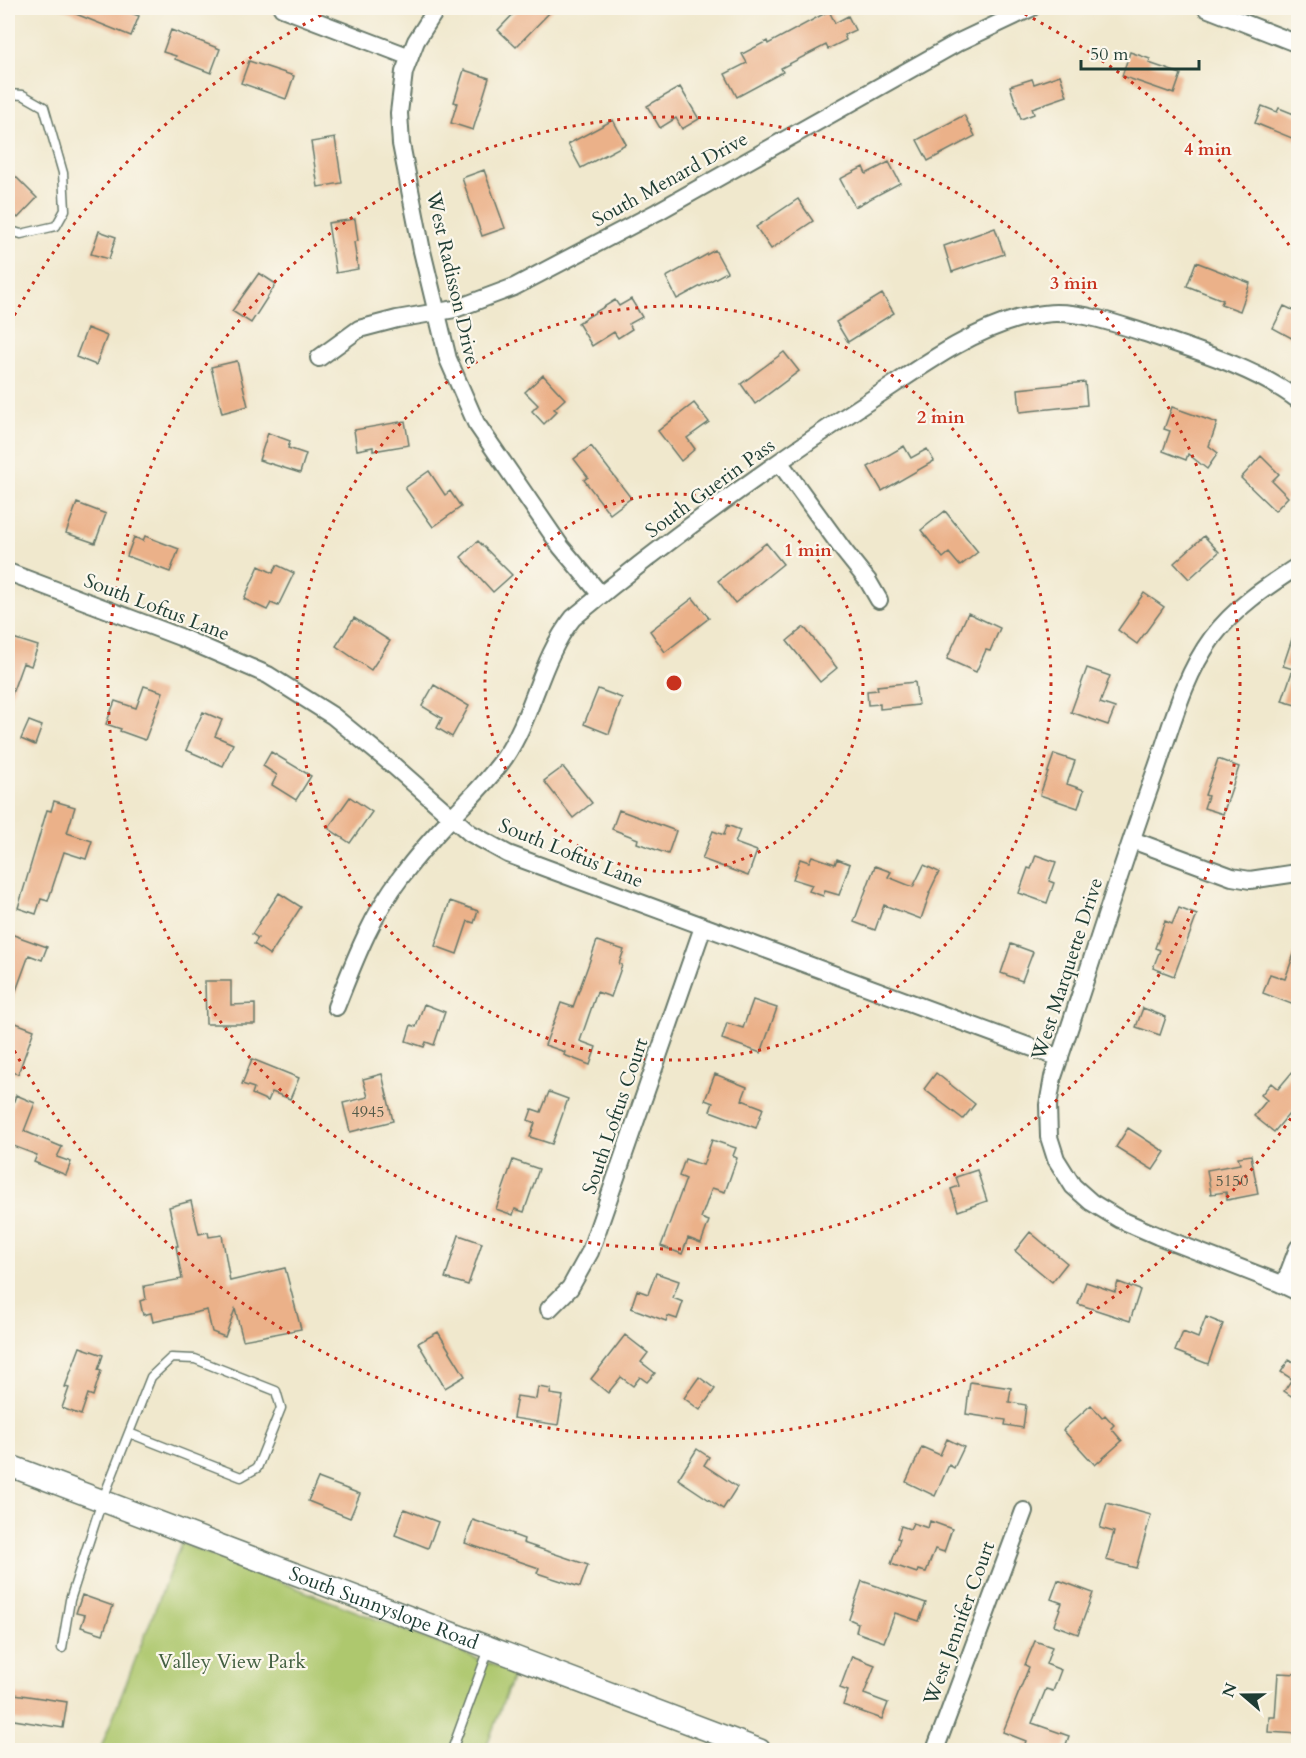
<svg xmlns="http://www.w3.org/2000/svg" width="1306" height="1758" font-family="Cardo,serif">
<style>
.green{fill:#aec86e;stroke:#668251;stroke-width:1.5}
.building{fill:#ebb189}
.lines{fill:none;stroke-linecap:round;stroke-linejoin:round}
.service-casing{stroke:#68796a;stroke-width:11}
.minor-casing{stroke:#68796a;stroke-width:20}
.tertiary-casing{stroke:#68796a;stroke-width:24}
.service{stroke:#fff;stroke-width:8}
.minor{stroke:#fff;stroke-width:16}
.tertiary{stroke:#fff;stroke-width:21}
.ring{fill:none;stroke:#c8321e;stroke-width:3;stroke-dasharray:3 6}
.labels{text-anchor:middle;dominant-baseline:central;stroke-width:4.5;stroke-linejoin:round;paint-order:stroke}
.number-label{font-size:16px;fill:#525a49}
.street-label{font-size:20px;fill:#1f3d34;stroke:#fbf7ec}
.park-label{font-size:20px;fill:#436042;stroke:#fbf7ec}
.centre{fill:#c8321e;stroke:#fbf7ec;stroke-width:3}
.ring-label{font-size:18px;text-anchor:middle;font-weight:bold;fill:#c8321e;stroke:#fbf7ec;stroke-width:4.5;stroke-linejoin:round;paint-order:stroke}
</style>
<rect width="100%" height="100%" fill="#fbf7ec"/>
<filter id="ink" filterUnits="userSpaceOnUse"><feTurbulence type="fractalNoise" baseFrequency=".0167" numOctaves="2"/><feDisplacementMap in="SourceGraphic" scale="12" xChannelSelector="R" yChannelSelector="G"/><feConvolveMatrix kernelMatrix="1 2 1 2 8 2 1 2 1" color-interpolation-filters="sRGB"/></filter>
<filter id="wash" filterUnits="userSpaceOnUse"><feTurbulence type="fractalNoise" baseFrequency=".008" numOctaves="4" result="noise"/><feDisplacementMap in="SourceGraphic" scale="24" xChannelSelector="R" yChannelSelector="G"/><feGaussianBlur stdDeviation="1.35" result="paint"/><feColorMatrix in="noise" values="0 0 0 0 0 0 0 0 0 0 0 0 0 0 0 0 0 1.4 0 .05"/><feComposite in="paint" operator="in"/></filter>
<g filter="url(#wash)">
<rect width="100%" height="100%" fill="#f0e8cd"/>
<path class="green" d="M181 1543 514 1673 485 1750H100Z"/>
<g id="blocks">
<path class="building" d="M61 8H118L139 16 131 36Z
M519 8H554L516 47 498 30Z
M829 11 835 23 848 16 855 30 844 35 846 40 828 49 826 45 781 68 783 72 737 97 725 74 747 63 742 54 767 41 768 44Z
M171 30 220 49 211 73 175 59 176 56 163 52Z
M1130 52 1150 59 1149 63 1181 74 1174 94 1122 76Z
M249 61 294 76 286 99 241 83Z
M464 70 489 78 473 130 451 123 457 103 454 102Z
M1060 75 1067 96 1032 108 1034 114 1021 119 1010 86 1032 79 1034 84Z
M680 87 699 119 682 129 676 118 660 128 647 106Z
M1262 106 1277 112 1279 108 1299 116V141L1255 123Z
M964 115 975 136 928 161 917 140Z
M613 120 626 144 581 168 568 144Z
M335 138 342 183 318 187 311 142Z
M889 162 900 183 855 207 840 179 863 167 866 174Z
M8 169 37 198 18 218 8 208Z
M484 170 505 228 482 236 462 178Z
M798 199 813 221 771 249 756 227Z
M355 219 358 241 354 242 358 269 336 273 328 223Z
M995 228 1004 254 952 272 944 246Z
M99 231 116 237 109 259 91 254Z
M715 250 727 272 677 299 666 277Z
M1196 262 1250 283 1240 311 1221 304 1223 300 1187 286Z
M259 273 276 284 251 323 232 311Z
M882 294 894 313 848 342 836 322Z
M631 299 642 317 629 324 632 329 618 338 614 332 592 346 578 323 615 300 619 306Z
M1284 306 1299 313V342L1273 328Z
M87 328 107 336 96 365 76 357Z
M784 352 799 371 755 404 741 384Z
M237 361 248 406 222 413 211 367Z
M543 375 565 399 554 409 557 411 544 424 532 411 538 405 525 392Z
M1085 382 1087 405 1020 412 1018 389Z
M694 403 709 422 687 438 695 449 681 461 658 431Z
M1172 407 1217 423 1209 446 1218 453 1207 469 1188 454 1186 460 1163 451 1170 431 1164 429Z
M405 421 409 445 373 451V447L357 450 354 430Z
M268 433 290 441 288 448 306 454 300 473 259 460Z
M591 446 631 498 610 514 584 480 588 477 574 459Z
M904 446 911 458 927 449 934 461 882 491 868 467Z
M1261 456 1279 474 1272 481 1288 497 1275 511 1241 478Z
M429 471 445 495 450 491 461 507 433 527 405 488Z
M77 503 106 514 95 543 66 533Z
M945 511 978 552 960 566 949 553 943 558 921 530Z
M145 536 179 549 170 572 127 556 134 537 143 541Z
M1204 536 1219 552 1189 579 1174 563Z
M478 541 512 575 493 592 461 557Z
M766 543 783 564 735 603 718 581Z
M277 565 294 573 278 606 271 603 267 610 244 599 259 566 273 573Z
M1144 593 1164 607 1137 644 1118 630Z
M693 598 709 618 665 652 650 631Z
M968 613 1000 628 990 651 986 650 976 672 947 659Z
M354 618 390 641 371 670 336 646Z
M804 627 837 668 820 682 787 641Z
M1296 627H1299V706L1282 701 1293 669 1283 666Z
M13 638 38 646 31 666 23 663 9 702H8V653Z
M1087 668 1110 676 1100 703 1115 708 1108 725 1071 712Z
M915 682 918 705 880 709V704L868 705 867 691 878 690 877 686Z
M434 685 469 706 452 737 437 728 442 718 422 706Z
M144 686 163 692 145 740 120 731 121 729 106 724 115 701 136 708Z
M598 689 622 698 609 734 584 724Z
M203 712 222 720 215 736 233 744 223 766 186 750Z
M29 721 42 726 35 745 21 739Z
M271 752 311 776 296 800 272 785 277 775 263 766Z
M1054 754 1075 761 1067 784 1084 790 1078 808 1040 795Z
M1218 759 1239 767 1223 814 1204 808 1208 796 1205 795Z
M563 767 592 803 573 818 544 781Z
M350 797 372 812 350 843 328 828Z
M54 801 75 807 67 833 92 841 86 859 64 852 48 901 41 899 36 914 18 908 47 810 51 811Z
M619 810 676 831 668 854 637 843 638 839 612 829Z
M727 825 740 830 735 843 757 851 748 876 702 859 713 831 724 835Z
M1036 855 1056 862 1049 881 1054 883 1047 903 1019 893 1028 868 1031 869Z
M812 856 835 864 837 859 850 864 839 895 825 891 823 896 809 891 812 885 793 879 800 859 809 862Z
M924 865 939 872 929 893H930L921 919 884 905 875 930 854 922 875 866 891 872 888 877 913 887Z
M279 893 301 907 270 955 254 944 258 938 252 934Z
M450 901 478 911 474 923 468 921 457 954 435 946Z
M1179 908 1197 915 1174 976 1153 968 1160 950 1155 948 1165 921 1172 924Z
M8 933 47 947 42 960 29 955 9 1010H8Z
M597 941 624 950 619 964 622 965 611 997 597 992 580 1041 596 1047 590 1065 564 1055 565 1052 545 1045 561 1003 573 1007Z
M1011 944 1033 952 1022 981 1001 973Z
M1297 946H1299V1007L1263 993 1270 974 1285 979Z
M205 981H231V1005L255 1004V1024H206Z
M753 1000 777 1008 761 1053 722 1039 727 1023 743 1028Z
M424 1004 445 1012 434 1045 426 1042 424 1047 406 1041 411 1025 416 1027Z
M1143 1008 1166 1017 1160 1035 1136 1027Z
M8 1020 34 1030 18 1074 8 1071Z
M252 1059 299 1078 290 1099 272 1092 268 1101 252 1094 254 1088 242 1084Z
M1299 1064V1102L1274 1132 1254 1116 1267 1100 1261 1095 1271 1083 1278 1089Z
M936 1073 975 1104 963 1119 924 1089Z
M382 1074 393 1121 350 1132 343 1103 368 1097 363 1079Z
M715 1074 747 1087 742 1100 763 1108 756 1128 710 1111 713 1103 705 1100Z
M549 1092 568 1099 552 1144 530 1137 535 1123 528 1120 532 1109 541 1112Z
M16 1095 35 1103 24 1131 62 1147 57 1157 71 1162 66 1175 34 1162 37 1155 8 1144V1118Z
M1128 1128 1165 1152 1153 1170 1116 1147Z
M712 1140 736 1148 733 1156 737 1158 725 1192 712 1188 701 1218 709 1221 701 1243 688 1238 682 1254 661 1246 686 1179 679 1176 685 1159 703 1165Z
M1251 1155 1258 1194 1227 1200 1226 1192 1211 1194 1207 1170 1240 1164 1238 1157Z
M513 1160 539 1169 524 1212 515 1209 513 1215 496 1209Z
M977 1170 987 1201 958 1211 951 1189 959 1186 956 1177Z
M191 1201 199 1234 208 1232 209 1237 222 1235 230 1281 285 1268 301 1329 243 1340 235 1309 225 1337 212 1332 207 1310 153 1322 151 1313 143 1315 140 1301 146 1299 144 1286 182 1279 176 1246H178L169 1207Z
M1030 1232 1067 1263 1052 1282 1015 1251Z
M459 1235 482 1243 468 1285 445 1278Z
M656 1273 679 1281 673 1298 683 1302 677 1319 668 1316 666 1321 631 1308 637 1290 648 1294Z
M1086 1282 1115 1292 1118 1282 1140 1290 1130 1321 1078 1304Z
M1206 1317 1223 1324 1208 1364 1175 1351 1183 1332 1198 1338Z
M438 1332 465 1376 445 1388 418 1343Z
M625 1335 648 1353 641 1362 655 1373 647 1382 640 1377 633 1386 621 1377 608 1393 591 1379Z
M80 1347 103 1355 98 1370 101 1371 93 1396 88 1394 81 1415 62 1408 69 1388 65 1387Z
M1289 1360 1299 1366V1401L1284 1391 1292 1379 1281 1372Z
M699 1377 715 1389 700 1410 684 1398Z
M970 1382 1011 1388 1009 1402 1026 1405 1023 1428 1005 1425 1006 1420 966 1414Z
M538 1387 551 1389 550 1394 563 1396 558 1425 513 1418 517 1396 536 1399Z
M1091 1405 1102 1418 1105 1415 1114 1425 1111 1428 1122 1441 1095 1465 1063 1430Z
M947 1439 964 1447 954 1468 949 1465 935 1496 906 1482 922 1447 940 1455Z
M697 1449 709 1457 704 1465 737 1487 723 1509 678 1479Z
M318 1478 360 1494 350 1518 308 1501Z
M1107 1503 1151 1515 1136 1568 1106 1560 1114 1532 1100 1528Z
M404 1509 438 1522 428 1548 395 1535Z
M473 1520 514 1534 513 1535 524 1539 523 1543 588 1565 580 1587 537 1573 539 1568 465 1543Z
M930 1521 952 1529 944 1552 935 1549 926 1572 918 1570 917 1573 891 1564 900 1539 897 1538 901 1526 910 1529 913 1523 928 1528Z
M1058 1580 1093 1593 1078 1634 1054 1625 1062 1603 1051 1599Z
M862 1581 926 1603 919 1621 895 1613 884 1642 856 1632 858 1623 849 1619Z
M82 1595 113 1606 103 1634 81 1627 85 1615 76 1613Z
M1035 1641 1052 1647 1046 1664 1061 1670 1053 1691 1046 1689 1032 1723 1069 1736 1064 1750H1023L1026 1741 1003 1732 1029 1667 1025 1665Z
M852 1656 875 1665 864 1694 888 1703 882 1719 843 1705 848 1691 840 1688Z
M1278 1673 1299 1674V1734L1268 1732 1269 1717H1275Z
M8 1693 67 1702 63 1728 8 1719Z"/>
</g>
</g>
<g filter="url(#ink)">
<use href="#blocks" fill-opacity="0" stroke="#68796a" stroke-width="1.5"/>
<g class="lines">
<g class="service-casing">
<path id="service" d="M8 94 23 95 44 107 63 173 65 210 56 226 21 234 8 230
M62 1648 70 1600 102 1501 151 1377 171 1358 195 1359 276 1391 281 1408 257 1468 241 1477 129 1433
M452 1750 489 1649"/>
</g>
<g class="minor-casing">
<path id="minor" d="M282 8 410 57
M437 8 416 41 404 72 399 113 401 144 422 251 448 359 476 423 561 547 601 595
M1206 8 1298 44
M319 358 359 329 397 319 455 309 514 287 657 212 957 43 1031 8
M780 463 844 551 868 581 879 600
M1298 566C1266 587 1235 607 1212 638 1184 676 1172 724 1157 767 1120 869 1088 974 1053 1077L1048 1105 1049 1137 1056 1159 1073 1186 1091 1202 1119 1219 1158 1236 1279 1283 1298 1292
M8 572 180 637 268 675 333 716 394 766 470 833 508 854 1060 1058
M1132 840 1232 877 1250 880 1297 873
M336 1007C354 962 371 916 401 877 416 857 433 837 451 818 470 798 490 779 505 757 534 714 540 659 573 618 667 540 767 468 869 401 917 370 965 333 1020 318 1031 316 1045 313 1056 313 1086 313 1117 324 1145 333 1195 350 1256 368 1298 400
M1284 1285 1298 1248
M549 1309 570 1288 590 1252 703 927
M935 1750 1024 1511"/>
</g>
<g class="tertiary-casing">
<g id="tertiary">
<path id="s1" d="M8 1465 760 1750"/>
</g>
</g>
<use href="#service" class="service"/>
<use href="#minor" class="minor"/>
<use href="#tertiary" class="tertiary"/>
</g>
</g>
<g class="ring">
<circle cx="674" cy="683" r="189"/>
<circle cx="674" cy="683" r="377"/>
<circle cx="674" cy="683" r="566"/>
<path d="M1296 1111A755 755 0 0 1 10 1043M10 323A755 755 0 0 1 331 10M1017 10A755 755 0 0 1 1296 255"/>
</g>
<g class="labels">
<g class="number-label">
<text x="368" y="1112">4945</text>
<text x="1232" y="1181">5150</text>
</g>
<g class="street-label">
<text transform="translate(670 179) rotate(-29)">South Menard Drive</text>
<text transform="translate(453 278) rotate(77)">West Radisson Drive</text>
<text transform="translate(710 488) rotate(-36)">South Guerin Pass</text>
<text transform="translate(157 607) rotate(21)">South Loftus Lane</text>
<text transform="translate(571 853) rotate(22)">South Loftus Lane</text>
<text transform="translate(1067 969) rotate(-72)">West Marquette Drive</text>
<text transform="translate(615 1116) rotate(-71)">South Loftus Court</text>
<text stroke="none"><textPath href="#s1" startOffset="402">South Sunnyslope Road</textPath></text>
<text transform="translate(959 1623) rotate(-70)">West Jennifer Court</text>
</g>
<g class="park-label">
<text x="232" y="1661">Valley View Park</text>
</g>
</g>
<circle cx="674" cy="683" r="9" class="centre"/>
<g class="ring-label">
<text x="1208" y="155">4 min</text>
<text x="1074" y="289">3 min</text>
<text x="941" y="423">2 min</text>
<text x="808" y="556">1 min</text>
</g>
<rect width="1306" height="1758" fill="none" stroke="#fbf7ec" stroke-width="30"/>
<g transform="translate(1243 1695) rotate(290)" stroke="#fbf7ec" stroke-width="4.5" paint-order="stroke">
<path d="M0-4.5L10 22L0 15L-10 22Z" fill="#1f3d34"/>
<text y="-9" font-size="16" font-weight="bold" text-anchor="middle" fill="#1f3d34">N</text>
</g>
<path d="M1081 60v9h118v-9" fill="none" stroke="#1f3d34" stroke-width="3"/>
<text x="1090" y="60" font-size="18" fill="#1f3d34" stroke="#fbf7ec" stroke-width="4.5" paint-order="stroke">50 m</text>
</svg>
